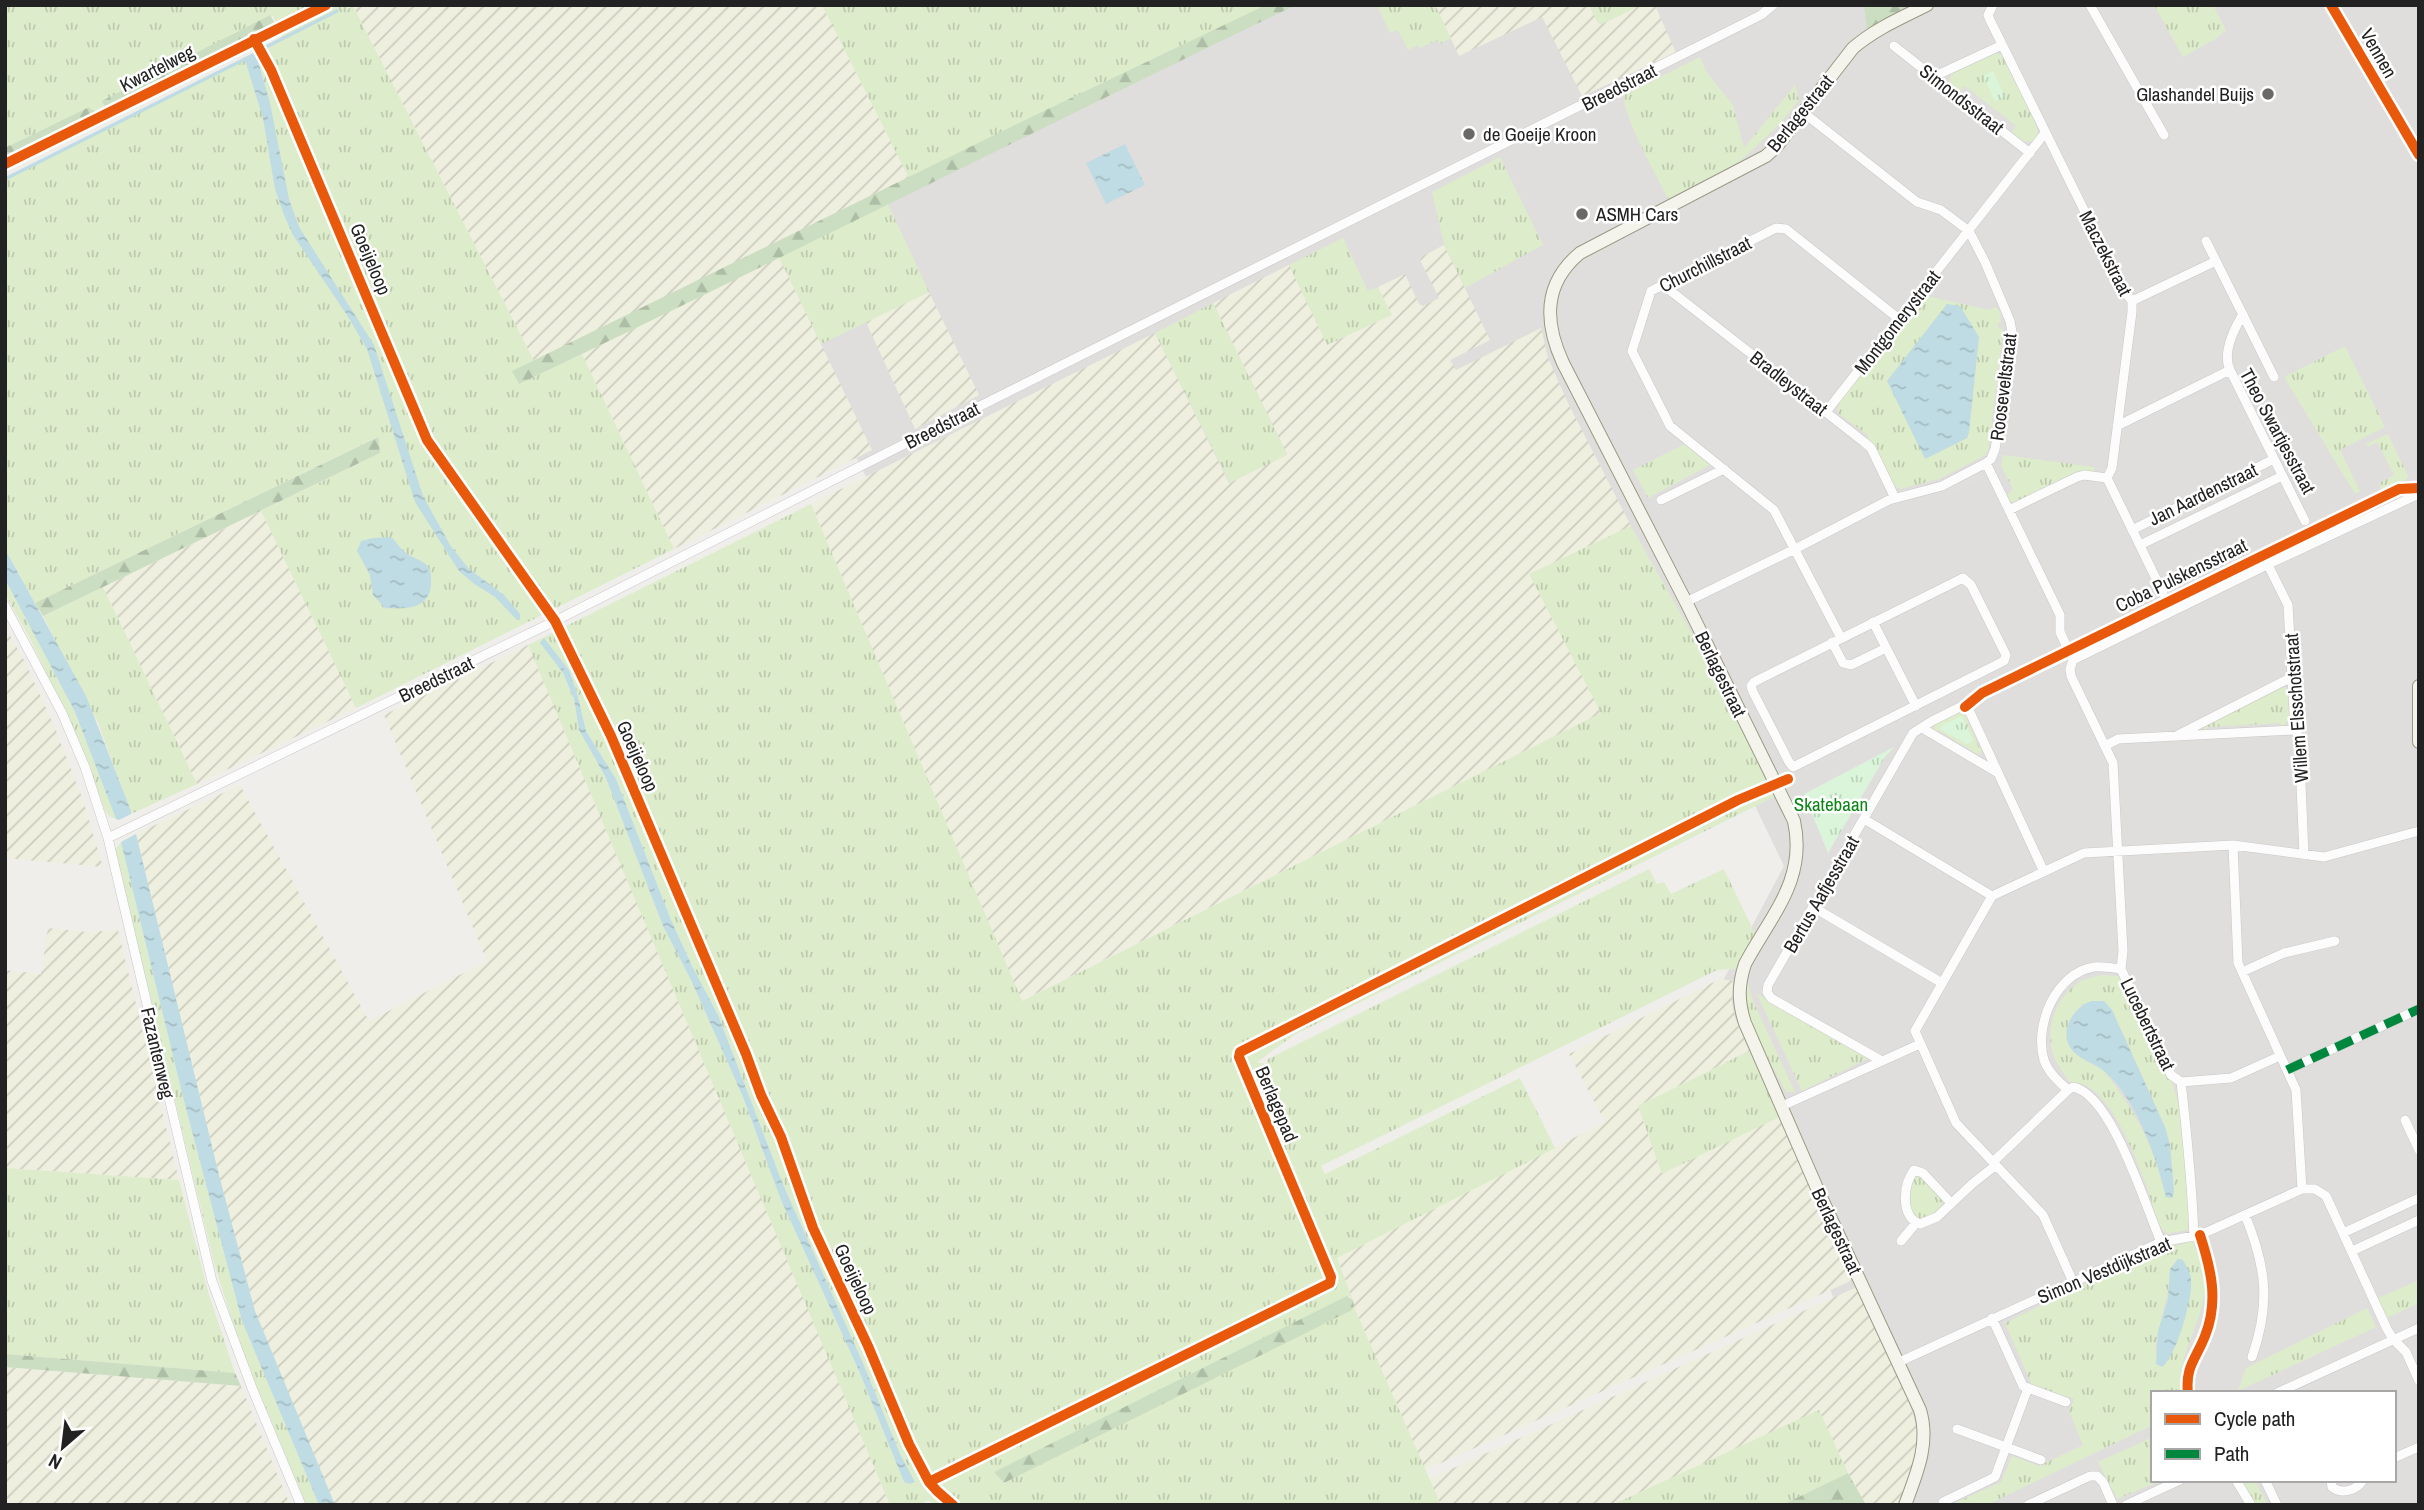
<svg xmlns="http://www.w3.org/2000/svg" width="2424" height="1510" font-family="'Archivo Narrow',sans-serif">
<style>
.residential{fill:#dfdedc;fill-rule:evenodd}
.farmland{fill:url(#farmland-furrows)}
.grass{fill:url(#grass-tufts);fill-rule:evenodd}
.forest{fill:url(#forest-firs)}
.park{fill:url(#park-tufts)}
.parking{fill:#e0dfde}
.water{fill:url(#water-ripples)}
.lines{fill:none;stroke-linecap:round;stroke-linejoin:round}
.stream{stroke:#bfdbe3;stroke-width:3.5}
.street-casing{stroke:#c9c8c7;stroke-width:10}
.secondary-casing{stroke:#999a82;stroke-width:14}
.street{stroke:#fdfcfc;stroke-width:9}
.secondary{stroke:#f4f4ed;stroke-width:12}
.quiet{stroke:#00873e;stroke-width:9;stroke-dasharray:18 9;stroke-linecap:butt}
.cycleway-casing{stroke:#fff;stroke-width:15}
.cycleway{stroke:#e8590c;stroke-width:10}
.poi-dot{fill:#6a6968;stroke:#fff;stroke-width:2.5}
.labels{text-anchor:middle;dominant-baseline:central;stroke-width:5;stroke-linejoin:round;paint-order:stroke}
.street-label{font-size:19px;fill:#222;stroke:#fff}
.poi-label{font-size:19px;fill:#222;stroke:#fff;text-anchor:start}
.park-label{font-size:19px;fill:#0c8416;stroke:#fff}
</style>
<defs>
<pattern id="farmland-furrows" width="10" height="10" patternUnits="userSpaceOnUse" patternTransform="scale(1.75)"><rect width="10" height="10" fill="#efefdf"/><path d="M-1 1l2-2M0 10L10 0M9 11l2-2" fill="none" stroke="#cdcdbf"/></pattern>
<pattern id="grass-tufts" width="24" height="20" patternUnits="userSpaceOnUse" patternTransform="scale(1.75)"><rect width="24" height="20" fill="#ddeccb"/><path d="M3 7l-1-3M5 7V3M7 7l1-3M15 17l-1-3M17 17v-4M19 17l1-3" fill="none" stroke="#bdcaae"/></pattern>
<pattern id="forest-firs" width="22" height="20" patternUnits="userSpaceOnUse" patternTransform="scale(1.75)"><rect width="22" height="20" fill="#cbdec1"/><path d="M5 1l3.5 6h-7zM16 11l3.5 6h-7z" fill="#aebea6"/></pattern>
<pattern id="park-tufts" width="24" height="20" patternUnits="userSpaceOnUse" patternTransform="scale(1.75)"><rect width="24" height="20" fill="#daf5da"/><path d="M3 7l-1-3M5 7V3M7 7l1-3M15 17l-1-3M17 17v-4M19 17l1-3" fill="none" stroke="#bbd2bb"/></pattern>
<pattern id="water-ripples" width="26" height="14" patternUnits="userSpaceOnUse" patternTransform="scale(1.75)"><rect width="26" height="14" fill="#bfdbe3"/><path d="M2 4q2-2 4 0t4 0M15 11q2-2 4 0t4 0" fill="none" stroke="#a4bcc2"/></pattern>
</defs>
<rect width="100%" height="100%" fill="#f0eeeb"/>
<path class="residential" d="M1169 5H2419V1505H1858L1891 1436 1711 1003 1784 866 1535 349 944 633 736 216ZM2153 1393H2394V1480H2153Z"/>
<path class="farmland" d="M355 5H822L909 178 534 361 353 6Z
M1435 5H1589L1598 23 1602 24 1641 5H1655L1676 53 1582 96 1542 17 1459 56Z
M1444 245 1490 340 1450 360 1456 370 1541 328 1548 358 1568 403 1631 526 1530 575 1602 713 1021 1001 811 504 1155 333 1229 483 1287 454 1213 303 1289 265 1327 344 1391 315 1378 287 1405 274 1419 304 1423 306 1439 298 1419 258Z
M779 257 872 450 674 549 582 354Z
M929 292 979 395 915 429 866 322Z
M261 511 356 708 197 784 103 587Z
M5 627 24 660 55 728 83 800 103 867 5 858Z
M528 645 738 1142 890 1505H335L269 1349 255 1311 230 1221 136 834 240 785 369 1021 487 961 384 715Z
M48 928 87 932 118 930 179 1180 5 1168V970L41 974Z
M1720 979 1733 981 1732 1003 1735 1018 1749 1051 1638 1106 1662 1173 1779 1117 1853 1280 1425 1470 1354 1307 1353 1300 1337 1258 1605 1122 1569 1054Z
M1857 1287 1910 1405 1917 1429V1451L1899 1505H1866L1848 1473 1819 1411 1612 1505H1441L1429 1479Z
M5 1367 241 1386 290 1505H5Z"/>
<path class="grass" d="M5 5H346L348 9 353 6 534 361 513 371 519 384 582 354 674 549 356 708 261 511 380 453 377 437 35 603 5 549V179L283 40 273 16H268L103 104 106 110 95 115 89 107 5 148Z
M822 5H1266L909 178Z
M1377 5H1435L1451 38 1440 44 1437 40 1420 48 1417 45 1408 50 1398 30 1390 33Z
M1589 5H1641L1602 24 1598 23Z
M2154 5H2213L2226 30 2217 38 2183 57Z
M1993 53 2002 55 2037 126 2038 136 2031 142 2022 141 2011 132 2015 126 1964 86 1960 92 1949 83 1951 74Z
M1700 57 1705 69 1715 83 1733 105 1744 148 1795 85 1799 100 1779 125 1739 162 1668 199C1658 178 1622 115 1624 95Z
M1500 157 1543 245 1465 288 1444 245 1432 192Z
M888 204 929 292 821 344 779 257Z
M1343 238 1368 291 1378 287 1392 315 1327 345 1289 265Z
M1927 296 1990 310 1996 307 2000 312 2001 322 1998 323 1999 329H2003V333L1988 451 1984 456 1939 479 1900 489 1895 486 1875 447 1867 439 1869 436 1839 414 1837 409 1840 404 1839 403 1876 355 1878 358ZM1979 337 1967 438 1925 459Z
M1213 303 1287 455 1230 483 1155 333Z
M2345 346 2385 427 2340 450 2360 491 2355 494 2284 377Z
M2388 434 2409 478 2382 491 2379 483 2394 475 2377 442 2368 447 2366 444Z
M1685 444 1710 465 1648 498 1633 470Z
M2003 455 2094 467V472L2077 471 2018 501 2011 502 2006 496 2013 489 2001 466Z
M811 504 1022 1001 1601 713 1529 574 1631 526 1707 660 1774 797 1294 1035 1257 1062 1266 1064 1268 1059 1649 869 1657 884 1664 882 1671 894 1724 869 1755 934 1735 969 1717 970 1321 1166 1325 1174 1520 1078 1555 1148 1337 1258 1353 1300 1350 1296 994 1472 1004 1483 1354 1307 1441 1505H956L944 1496 930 1477 928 1483 949 1505H935L930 1501H925L924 1505H890L528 645ZM540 643 569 671 577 693 586 731 616 779 671 920 692 966 718 1015 782 1182 863 1363 900 1454 914 1483 910 1484 904 1482 859 1371 781 1200 743 1097 691 980 663 926 606 778 579 730 574 699 563 673Z
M5 579 75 712 116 819 109 816 105 811 72 726 28 635 5 594Z
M103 587 197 784 131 814 98 723 43 616Z
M2282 686 2288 690 2290 717 2284 725 2281 726 2280 723 2207 727V729H2204V725Z
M1959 712 1968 717 1967 720 1979 747 1981 746 1983 749 1979 755 1938 730 1936 732 1933 729 1935 724Z
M121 842 183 1097 242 1321 319 1505H306L241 1349 214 1263 115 850Z
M1748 975 1749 989 1753 1001 1795 1092H1787L1783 1087C1767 1053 1738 1013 1748 975Z
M2102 975 2119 976 2127 986C2144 1022 2167 1060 2177 1099 2188 1141 2188 1186 2191 1229L2166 1234C2154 1221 2153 1202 2146 1185 2135 1156 2116 1105 2090 1088 2084 1083 2077 1083 2069 1082 2065 1075 2059 1067 2055 1059 2043 1031 2055 997 2081 981 2087 978 2095 977 2102 975ZM2083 1004 2112 1010 2165 1127 2170 1145 2166 1196C2148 1121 2116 1084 2067 1027Z
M1757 994 1769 1000 1867 1059 1802 1091Z
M1749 1051 1779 1117 1662 1174 1638 1106Z
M5 1168 179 1180 209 1295 235 1373 5 1354Z
M1916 1175 1920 1176 1942 1200C1943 1212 1930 1216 1920 1219 1905 1212 1908 1188 1916 1175Z
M2193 1241C2198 1257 2206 1271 2205 1288 2203 1322 2174 1362 2181 1393H2153V1425L1987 1505H1951L2001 1482 2012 1456 2039 1466 2083 1445 2069 1411 2074 1399 2032 1385 2005 1323 2148 1253ZM2170 1269 2191 1280 2177 1343 2155 1351C2158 1323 2170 1297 2170 1269Z
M2419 1280V1303L2387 1318 2378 1298Z
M2367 1308 2376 1327 2238 1391 2246 1368Z
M1819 1410 1848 1473 1782 1505H1612Z
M2153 1437V1480H2162L2117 1499 2098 1462Z
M2240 1480H2255L2268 1505H2255Z"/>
<path class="forest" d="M1266 5H1296C1036 130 779 260 519 384L512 371 1027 119Z
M1864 5H1917L1867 29Z
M270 15 276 25 106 110 102 101Z
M89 107 95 115 5 160V148Z
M378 437 380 453 43 616 35 603Z
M1347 1296 1353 1300 1354 1306 1352 1310 1004 1483 994 1472Z
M5 1354 235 1373 241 1386 5 1367Z
M1848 1473 1866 1505H1782Z"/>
<path class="park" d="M1993 71 2005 97 1995 101 1983 76Z
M1962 716 1973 741 1967 744 1940 729 1942 725Z
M1894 747 1885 757 1828 853 1804 794Z"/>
<path class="parking" d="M1965 86 2016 126 2011 132 1960 92Z
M1979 472 1982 479 1949 496 1945 489Z"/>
<path class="water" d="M256 54 270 103 289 199 299 227 374 345 423 496 450 545 469 569 504 595 520 614V620L516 619 495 597 473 583 459 571 415 502 367 349 347 315 293 235 284 215 275 189 263 118 245 60Z
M1125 144 1145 185 1106 204 1086 163Z
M1947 304 1960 306 1979 337 1969 432 1967 438 1925 459 1887 381Z
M391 537C397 542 400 549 406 553 413 559 423 559 429 568 431 572 431 579 431 584 430 610 404 609 385 608L373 595 370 575 357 551 361 541 373 538Z
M5 549 86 696 131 811V814L119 820 116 819 75 712 5 579Z
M544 638 569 670 577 693 586 731 616 779 671 920 692 966 718 1015 782 1182 863 1363 900 1454 915 1482 910 1484 904 1482 859 1371 781 1200 743 1097 691 980 663 926 606 778 579 730 574 699 563 673 540 643Z
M136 834 219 1175 255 1311 335 1505H319L242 1321 183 1097 121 842Z
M2092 1001H2104L2112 1010 2165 1127 2170 1145 2174 1191 2172 1198 2166 1197C2157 1159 2136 1098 2105 1072 2093 1061 2075 1060 2068 1043 2061 1026 2077 1005 2092 1001Z
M2178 1259 2183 1260C2186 1266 2191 1274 2191 1280 2193 1298 2176 1357 2162 1367L2156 1364 2158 1331 2168 1299 2170 1269Z"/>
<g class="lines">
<path class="stream" d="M262 49 337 11
M5 179 255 54"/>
<g class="street-casing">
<path id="street" d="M1993 5 1988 15 1990 20 2124 291 2132 301V312L2112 468 2107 478
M2090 5 2164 135
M1894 46 2030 153
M1933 77 2002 45
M5 164 326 5
M2206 241 2216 261
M1663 285 1864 442 1871 448 1895 498
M2132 301 2216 261 2274 377
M2230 370C2222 353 2234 329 2243 314
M1826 412 2045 133
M2117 426 2230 370 2305 521
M1986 463 2060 615V632L2073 660
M1661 500 1724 469
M2009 510 2077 477 2084 475 2107 478 2163 593
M2132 530 2274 459
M2140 545 2282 476
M2268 565 2288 605 2295 730 2299 737 2304 855
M1963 578 1971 585 2006 655 2004 661 1793 767 1789 762 1753 692 1751 686 1754 682Z
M1686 602 1795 549 1889 500 1942 486 1986 463 1991 459 1995 449 2013 337 2010 321 1985 262 1969 231 1941 210 1917 202 1804 113
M5 606 62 713 85 767 108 838 212 1281 252 1388 301 1505
M1873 622 1916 706
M1841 638 1774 510 1670 426 1632 351 1651 291 1776 228 1786 229 1899 319
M1832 642 1843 663 1851 665 1886 648
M2073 660 2070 669 2071 676 2113 763 2123 951 2121 969 2171 1075 2181 1082C2187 1134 2192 1185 2194 1237
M2073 660 2271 563 2419 494
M1922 728 1998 773
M2178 735 2292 677
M2105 746 2118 739 2295 730
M1864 819 1992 896
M108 838 555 621 932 430 1761 15 1773 5
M1813 907 1942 983
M2121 969C2113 968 2102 966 2094 967 2055 973 2034 1026 2044 1060 2048 1072 2059 1082 2068 1090L2073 1087C2112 1094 2146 1208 2161 1242
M2242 972 2284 953 2335 941
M1882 1061 1771 998 1767 992 1768 985 1913 733 1932 721 1962 706 1968 708 2044 872
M2287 1070 2419 1009
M2181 1082 2231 1078 2280 1056
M1782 1106 1920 1044
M2405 1120 2419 1150
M1993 1162 2068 1090
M2302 1189H2315L2326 1196 2387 1329 2393 1339 2406 1352 2419 1381
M1951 1203 1923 1173 1914 1170C1903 1185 1900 1217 1920 1224L1937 1217 1972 1184 1996 1165
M2245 1215C2266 1266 2271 1303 2252 1357
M2343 1233 2419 1198
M1901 1241 1916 1223
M2352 1251 2419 1220
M2073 1282 2043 1215 1956 1123 1915 1031 1992 896 2084 853 2233 845 2324 857 2419 831
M1899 1362 2161 1242 2200 1235 2302 1189 2296 1090 2238 963 2233 845
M2028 1388 2066 1402
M2277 1393 2419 1328
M1957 1429 2041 1460
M2394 1458 2419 1447
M2236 1480 2251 1505
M2265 1480 2277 1505
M2331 1480 2332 1487C2342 1495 2357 1490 2363 1480
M1943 1502 1995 1477 2028 1388 2023 1386 1992 1318
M2028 1505 2090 1476H2097L2103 1482 2113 1505
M2126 1505 2180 1480"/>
</g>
<g class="secondary-casing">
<path id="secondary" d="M2331 5 2419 155
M2419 686V742
M1905 1505C1917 1473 1930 1443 1920 1410L1820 1195 1745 1023C1738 1002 1738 985 1745 964 1771 915 1807 880 1794 821L1686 602 1563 363C1544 322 1543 284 1580 253L1766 156 1777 146 1853 48C1875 29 1901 18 1927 5"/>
</g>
<use href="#street" class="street"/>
<use href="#secondary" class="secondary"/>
<path class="quiet" d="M2287 1070 2419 1009"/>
<g class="cycleway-casing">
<path id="cycleway" d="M2331 5 2419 155
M254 39 271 70 427 440 555 621 611 736 746 1054 761 1095 781 1137 813 1228 868 1346 909 1444 929 1482 937 1491 953 1505
M5 164 326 5
M1965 707 1982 693 2399 489 2419 488
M2188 1393C2185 1367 2196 1359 2205 1336 2219 1301 2211 1269 2200 1235
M929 1482 1330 1283 1331 1277 1239 1057 1240 1052 1738 800 1788 779"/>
</g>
<use href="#cycleway" class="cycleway"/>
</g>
<g class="poi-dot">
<circle cx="2268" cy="94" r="7"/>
<circle cx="1469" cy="134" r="7"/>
<circle cx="1582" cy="214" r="7"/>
</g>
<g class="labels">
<g class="street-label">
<text transform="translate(2379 53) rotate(60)">Vennen</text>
<text transform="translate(157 68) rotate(-27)">Kwartelweg</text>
<text transform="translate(1619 87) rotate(-27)">Breedstraat</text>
<text transform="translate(1962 99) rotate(38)">Simondsstraat</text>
<text transform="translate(1800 113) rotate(-51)">Berlagestraat</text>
<text transform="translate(2106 253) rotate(63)">Maczekstraat</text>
<text transform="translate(371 259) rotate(67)">Goeijeloop</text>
<text transform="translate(1705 264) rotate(-27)">Churchillstraat</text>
<text transform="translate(1897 322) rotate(-52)">Montgomerystraat</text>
<text transform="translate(1789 383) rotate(38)">Bradleystraat</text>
<text transform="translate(2003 387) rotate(-83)">Rooseveltstraat</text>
<text transform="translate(942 425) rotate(-27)">Breedstraat</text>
<text transform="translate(2278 431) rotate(62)">Theo Swartjesstraat</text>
<text transform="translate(2203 494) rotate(-26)">Jan Aardenstraat</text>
<text transform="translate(2181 575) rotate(-26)">Coba Pulskensstraat</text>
<text transform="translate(1721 674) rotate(64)">Berlagestraat</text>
<text transform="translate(436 679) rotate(-26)">Breedstraat</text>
<text transform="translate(2296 708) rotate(-94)">Willem Elsschotstraat</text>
<text transform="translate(638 756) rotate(66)">Goeijeloop</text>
<text transform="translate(1821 894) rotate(-60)">Bertus Aafjesstraat</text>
<text transform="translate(2148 1024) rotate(64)">Lucebertstraat</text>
<text transform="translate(158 1053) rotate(77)">Fazantenweg</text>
<text transform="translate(1277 1104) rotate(67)">Berlagepad</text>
<text transform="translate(1837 1231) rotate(65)">Berlagestraat</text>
<text transform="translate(2104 1270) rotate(-23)">Simon Vestdijkstraat</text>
<text transform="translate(856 1279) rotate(65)">Goeijeloop</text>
</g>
<g class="poi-label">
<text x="2254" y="94" text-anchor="end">Glashandel Buijs</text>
<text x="1483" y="134">de Goeije Kroon</text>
<text x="1596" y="214">ASMH Cars</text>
</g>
<g class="park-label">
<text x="1831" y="804">Skatebaan</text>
</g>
</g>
<rect width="2424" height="1510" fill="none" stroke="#222222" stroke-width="14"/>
<rect x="2151" y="1391" width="245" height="91" fill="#ffffff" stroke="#a7a7a7" stroke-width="2"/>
<rect x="2165" y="1414" width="35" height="10" fill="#e8590c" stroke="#a7a7a7" stroke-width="2"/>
<text x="2214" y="1426" font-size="21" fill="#222222">Cycle path</text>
<rect x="2165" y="1449" width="35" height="10" fill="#00873e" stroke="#a7a7a7" stroke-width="2"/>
<text x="2214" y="1461" font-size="21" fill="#222222">Path</text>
<g transform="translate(63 1447) rotate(208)" stroke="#ffffff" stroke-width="5" paint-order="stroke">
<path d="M0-5L12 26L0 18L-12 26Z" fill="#222222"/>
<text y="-10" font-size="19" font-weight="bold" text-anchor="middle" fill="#222222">N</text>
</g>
</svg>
